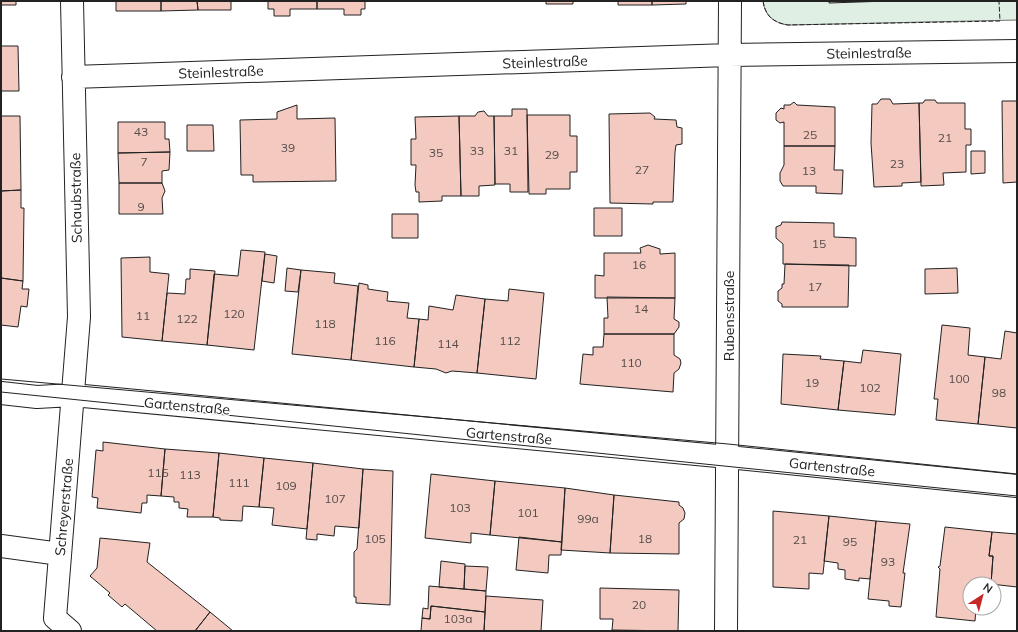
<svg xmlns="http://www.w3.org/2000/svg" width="1018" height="632" font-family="Mulish,sans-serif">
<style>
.green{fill:#e0efe3;stroke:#6f6f6f}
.building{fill:#f3c9c0;stroke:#222}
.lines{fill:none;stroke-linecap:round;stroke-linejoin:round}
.minor-casing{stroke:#222;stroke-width:24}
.minor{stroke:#fff;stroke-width:22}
.tram{stroke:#222;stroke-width:1}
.fence{stroke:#222;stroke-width:1;stroke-dasharray:5 2;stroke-linecap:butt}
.labels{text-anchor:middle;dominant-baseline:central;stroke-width:3;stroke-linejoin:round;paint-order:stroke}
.number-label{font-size:12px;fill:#564c4a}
.street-label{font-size:14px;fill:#222;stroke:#fff}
</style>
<rect width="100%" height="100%" fill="#fff"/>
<path class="green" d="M763 1H1017V20L788 25C774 23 765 16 763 1Z"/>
<path class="building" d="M1 1H16V5H1Z
M116 1H161V11H116Z
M161 1H197L198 10 161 11Z
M197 1H231V10H198Z
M268 1H317V9H290V16H274V9H268Z
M317 1H365V9H361V15H344V9H317Z
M546 1H573V4H546Z
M618 1H652V5H618Z
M652 1H686V4L652 5Z
M829 1H888L829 3Z
M1 46H18L19 91H1Z
M881 99H890L893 104 919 103 921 182 902 183V186L874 187 871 143 872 104H877Z
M925 100H935L937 103H965V129H971V145H966V172L943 173 944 185 921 186 919 103H923Z
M1002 101H1017V182L1003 183Z
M794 102 797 105 835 107V146H784V122L780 123 776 120V113L781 108 784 109V105H790Z
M297 105V119L335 118 336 181 253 182V175H241L240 120 277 119V112Z
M512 109H527L528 192H510V184H495L494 116H512Z
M484 111 488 116H494L495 185 479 186V196H461L459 116H475L478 112Z
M650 113 655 117 654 119 676 120 677 127 682 128V144L676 145 675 152 673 202H653V204L610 203 609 114Z
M527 115H570V136H577V172H570V189H546V194H529Z
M1 116H20L21 190 1 191Z
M459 116 461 196H442V201L419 202V192H416L415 185 416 165H411V139H416L415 117Z
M118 122H165V139H169L170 152 118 153Z
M187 125H213L214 151H187Z
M784 146H835L834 170H843L842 194 816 193V186H783L780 181V173L784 165Z
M971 151H985V173L971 174Z
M170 152 169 170 162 171V183H119L118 153Z
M119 183H162L165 191 162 198 163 214H119Z
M21 190V208H24L23 281 1 278V191Z
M594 208H622V236H594Z
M392 214H418V238H392Z
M782 222 834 223V237L856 238V266L783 264V244L776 238V227L781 225Z
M648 245 660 249V254L675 253V298H595V275L604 276V253H641L640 248Z
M241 250 265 252 254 350 207 345 214 274 238 276Z
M265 254 277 256 274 283 262 281Z
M150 257V272L169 274 162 341 122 337 121 258Z
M785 264 849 265 848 307H782V304L778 301V291L782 288V284H784Z
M287 268 301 270 298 292 285 291Z
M957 268 958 293 925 294V269Z
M190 269 215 271 207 345 162 341 167 293 185 294 186 279H190Z
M301 270 335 273 334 283 358 286 351 360 292 354Z
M1 278 23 281 22 289H29L27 307 21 306 18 327 1 325Z
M359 283 368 285V289L388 292 387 301 409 303 407 318 419 319 414 367 351 360Z
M509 289 544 293 536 379 477 373 485 299 508 301Z
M456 295 485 299 477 373 452 371 446 373 436 369 414 367 419 319 428 320 429 306 453 310Z
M607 297 675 298 674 319 679 322V327L674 334H604V318H608Z
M942 325 970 328 968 355 985 357 978 424 936 420 938 399H934Z
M1005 331 1017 333V428L978 424 985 357 1001 359Z
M604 334H674V355L680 359 681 363 679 369 674 373 673 392 580 384 583 354 593 355V347H603Z
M863 350 901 354 895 415 838 410 844 361 861 363Z
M783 354 821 356 820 359 844 361 838 410 781 404Z
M103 442 165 449 161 496 147 495V503H142L141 513 97 508 98 498 92 497 96 450 103 451Z
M165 449 219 453 213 517H187L188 509 179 508V502H174V497L161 496Z
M219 453 264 458 259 507 243 506 242 521 220 520V518L213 517Z
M264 458 313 463 307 529 272 525 274 508 259 507Z
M313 463 363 469 359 528 335 526 334 536 317 534V540L306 539Z
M363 469 393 471 390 605 356 603V597H354V552L357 549Z
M431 474 495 481 490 535 471 533V543L425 538Z
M495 481 565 488 562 542 490 535Z
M565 488 614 495 610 553 561 550Z
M614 495 679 502V505L683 508 685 513 684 519 679 523V554L610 553Z
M773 511 829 516 823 574 809 573V589L773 587Z
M829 516 876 521 870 579 859 578V581L845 579V570L838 569V563L824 561Z
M876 521 910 524 903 573H905L901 607 889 606V601L868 599Z
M945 527 992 532 989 556H993L991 584H970V608H976L975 621 936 617 940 569 938 567 940 566Z
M992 532 1017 534V587L991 584 993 556H989Z
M519 537 562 542 561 555H549L548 573 516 570Z
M100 538 150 543 147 562 210 612 195 631H157L125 604 122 607 108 595 110 593 90 576 97 568Z
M441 561 465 564 464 589 439 587Z
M465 566 488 567 486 591 464 589Z
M429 586 486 591 485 612 431 606 430 619 422 618 423 608 428 609Z
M600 588 679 590 678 631 612 630 613 619H600Z
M486 596 543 600 541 631H484Z
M431 606 485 612 484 631H421L422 618 430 619Z
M210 612 233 631H195Z"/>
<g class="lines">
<g class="minor-casing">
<path id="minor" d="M73 77 729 55 1017 51
M1 393 37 397 73 395 728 457 1017 486
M1 546 60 554
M70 631 55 618 79 317 72 1
M726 631 730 1"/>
</g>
<use href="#minor" class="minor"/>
<path class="tram" d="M1 379 728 444 1017 474
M1 392 1017 496"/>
<path class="fence" d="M763 1C765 16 774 23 788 25L1000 21 999 2"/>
</g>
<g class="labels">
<g class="number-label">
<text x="141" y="131">43</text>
<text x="810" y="134">25</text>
<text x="945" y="137">21</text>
<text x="288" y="147">39</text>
<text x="477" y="150">33</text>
<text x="511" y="150">31</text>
<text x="436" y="152">35</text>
<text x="552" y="154">29</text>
<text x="144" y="161">7</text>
<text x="897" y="163">23</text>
<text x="642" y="169">27</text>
<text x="809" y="170">13</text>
<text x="141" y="206">9</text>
<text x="819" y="243">15</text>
<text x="639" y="264">16</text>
<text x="815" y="286">17</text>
<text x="641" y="308">14</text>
<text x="234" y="313">120</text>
<text x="143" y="315">11</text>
<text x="187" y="318">122</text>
<text x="325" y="323">118</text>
<text x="385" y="340">116</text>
<text x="510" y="340">112</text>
<text x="448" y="343">114</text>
<text x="631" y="362">110</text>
<text x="959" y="378">100</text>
<text x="812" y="382">19</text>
<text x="870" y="387">102</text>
<text x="999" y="392">98</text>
<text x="158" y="472">115</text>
<text x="190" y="474">113</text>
<text x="239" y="482">111</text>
<text x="286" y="485">109</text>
<text x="335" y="498">107</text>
<text x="460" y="507">103</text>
<text x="528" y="512">101</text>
<text x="588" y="518">99a</text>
<text x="375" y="538">105</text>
<text x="645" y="538">18</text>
<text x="800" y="539">21</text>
<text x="850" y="541">95</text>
<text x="888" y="561">93</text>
<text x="639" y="604">20</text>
<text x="458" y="618">103a</text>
</g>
<g class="street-label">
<text transform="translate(869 53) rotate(-1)">Steinlestraße</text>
<text transform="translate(545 62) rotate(-2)">Steinlestraße</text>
<text transform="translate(221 72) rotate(-2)">Steinlestraße</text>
<text transform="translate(76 198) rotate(-91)">Schaubstraße</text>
<text transform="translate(729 316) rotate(-90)">Rubensstraße</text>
<text transform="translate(187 406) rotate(5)">Gartenstraße</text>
<text transform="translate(509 436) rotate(5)">Gartenstraße</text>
<text transform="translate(832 467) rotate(6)">Gartenstraße</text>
<text transform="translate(64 507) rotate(-85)">Schreyerstraße</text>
</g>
</g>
<rect width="1018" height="632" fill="none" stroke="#222222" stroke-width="4"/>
<g transform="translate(982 596) rotate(36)"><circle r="19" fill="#ffffff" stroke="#a7a7a7"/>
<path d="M0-3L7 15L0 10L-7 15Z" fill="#c62828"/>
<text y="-6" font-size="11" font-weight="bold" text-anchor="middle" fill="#222222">N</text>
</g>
</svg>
